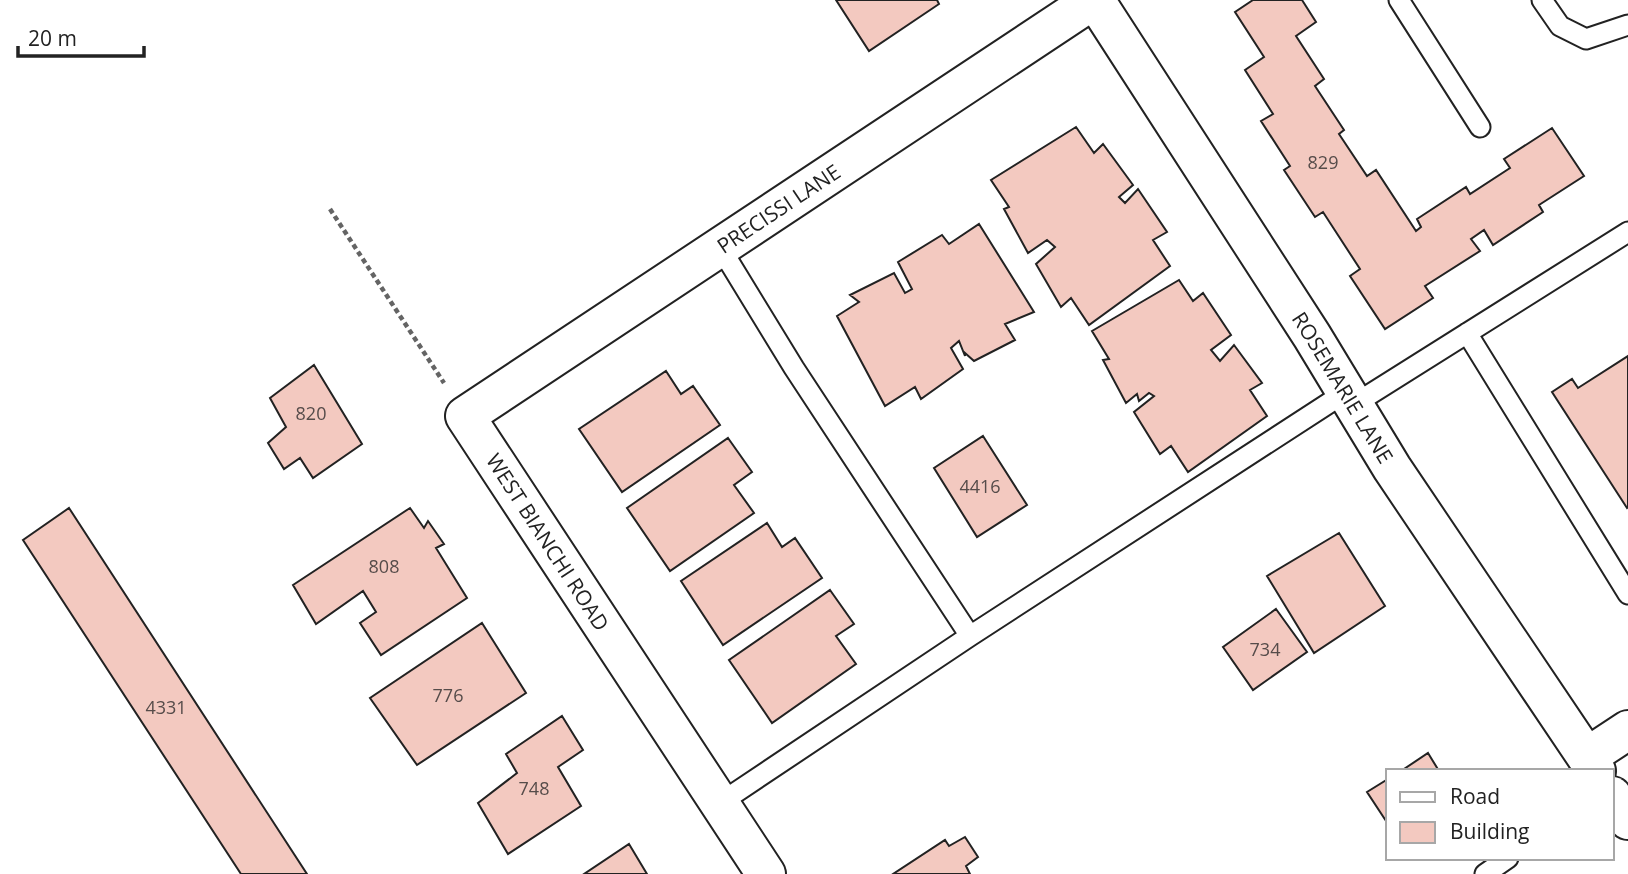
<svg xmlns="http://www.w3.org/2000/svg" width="1628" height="874" font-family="'Open Sans',sans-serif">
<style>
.building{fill:#f3c9c0;stroke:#222;stroke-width:2}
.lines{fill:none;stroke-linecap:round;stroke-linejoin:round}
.service-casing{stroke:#222;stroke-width:23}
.minor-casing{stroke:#222;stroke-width:42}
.tertiary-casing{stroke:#222;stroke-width:42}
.path{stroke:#646464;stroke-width:4.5;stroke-dasharray:5 3.5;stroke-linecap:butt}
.service{stroke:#fff;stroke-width:19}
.minor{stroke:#fff;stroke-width:38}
.tertiary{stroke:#fff;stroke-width:38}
.labels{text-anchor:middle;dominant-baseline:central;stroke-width:5;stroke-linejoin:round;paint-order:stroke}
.number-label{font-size:18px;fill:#564c4a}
.street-label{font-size:21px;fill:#222;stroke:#fff}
</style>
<rect width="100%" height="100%" fill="#fff"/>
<path class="building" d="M836 0H937L939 4 869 51Z
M1253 0H1302L1316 22 1296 36 1324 79 1315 86 1344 130 1339 134 1367 176 1376 170 1416 231 1421 227 1417 219 1466 187 1470 194 1510 168 1504 159 1552 128 1584 176 1539 205 1543 212 1493 245 1484 230 1471 239 1480 251 1425 286 1433 298 1385 329 1350 276 1360 269 1323 212 1315 217 1284 170 1290 166 1261 121 1273 114 1245 70 1264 57 1235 12Z
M1076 127 1094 153 1103 144 1133 185 1119 197 1125 203 1138 189 1167 232 1153 240 1170 266 1089 325 1071 298 1061 307 1036 264 1055 247 1047 240 1028 253 1004 209 1009 207 991 180Z
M979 224 1034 312 1005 324 1015 340 974 361 965 353V356L959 341 951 348 963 369 921 399 915 387 885 406 837 316 859 302 850 295 894 273 905 293 912 289 898 262 942 235 949 244Z
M1179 280 1193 301 1203 293 1231 335 1211 350 1220 361 1234 345 1262 383 1250 390 1267 416 1188 472 1171 446 1160 454 1134 412 1154 396 1149 393 1139 401 1137 394 1126 403 1103 360 1109 359 1092 331Z
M1628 356V507L1627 508 1552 392 1572 379 1578 388Z
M314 365 362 444 313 478 300 458 284 469 268 443 286 427 270 398Z
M666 371 681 394 693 386 720 425 622 492 579 429Z
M983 436 1027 505 977 537 934 468Z
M728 438 752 472 734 485 754 513 670 571 627 508Z
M69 508 307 874H241L23 540Z
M410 508 424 528 428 521 444 544 436 548 467 598 381 655 360 623 376 612 363 591 316 624 293 585Z
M767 523 782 547 795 538 822 578 723 645 681 581Z
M1339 533 1385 606 1314 653 1267 576Z
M830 590 854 624 836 636 856 664 772 723 729 660Z
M1276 609 1307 652 1253 690 1223 647Z
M482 623 526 693 417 765 370 698Z
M562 716 583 750 558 767 581 806 508 854 478 803 517 773 506 754Z
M1428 753 1439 771H1401Z
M1388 779V824L1367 792Z
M965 837 978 857 966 866 970 874H893L945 840 949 846Z
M629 844 647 874H584Z"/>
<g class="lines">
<g class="service-casing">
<path id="service" d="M1399 0 1480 127
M1542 0 1560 26 1586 39 1628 25
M720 247 794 368 970 636
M1467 333 1628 594
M1353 405 1628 232
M720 803 970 636 1346 392
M1485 874 1508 858"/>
</g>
<g class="minor-casing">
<g id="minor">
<path id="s1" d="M1095 0 1312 336 1392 468 1596 771"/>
<path d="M1587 757 1628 730"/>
<path d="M1612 796 1628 820"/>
</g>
</g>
<g class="tertiary-casing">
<g id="tertiary">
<path id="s2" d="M766 874 465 416 1093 0"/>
</g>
</g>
<path class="path" d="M330 209 444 383"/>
<use href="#service" class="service"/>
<use href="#minor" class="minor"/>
<use href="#tertiary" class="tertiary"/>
</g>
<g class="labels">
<g class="number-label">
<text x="1323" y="162">829</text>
<text x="311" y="413">820</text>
<text x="980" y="486">4416</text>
<text x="384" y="566">808</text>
<text x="1265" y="649">734</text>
<text x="448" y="695">776</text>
<text x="166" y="707">4331</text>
<text x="534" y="788">748</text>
</g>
<g class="street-label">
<text stroke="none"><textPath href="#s2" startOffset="924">PRECISSI LANE</textPath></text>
<text stroke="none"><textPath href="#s1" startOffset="460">ROSEMARIE LANE</textPath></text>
<text transform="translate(548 542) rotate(57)">WEST BIANCHI ROAD</text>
</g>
</g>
<rect x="1386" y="769" width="228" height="91" fill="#ffffff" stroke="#a7a7a7" stroke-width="2"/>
<rect x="1400" y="792" width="35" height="10" fill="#ffffff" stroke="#a7a7a7" stroke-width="2"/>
<text x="1450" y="804" font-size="21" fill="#222222">Road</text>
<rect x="1400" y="822" width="35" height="21" fill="#f3c9c0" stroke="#a7a7a7" stroke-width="2"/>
<text x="1450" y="839" font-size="21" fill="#222222">Building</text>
<path d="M18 46v10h126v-10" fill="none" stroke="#222222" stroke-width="3.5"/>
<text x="28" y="46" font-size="21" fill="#222222" stroke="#ffffff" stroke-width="5" paint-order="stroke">20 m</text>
</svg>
